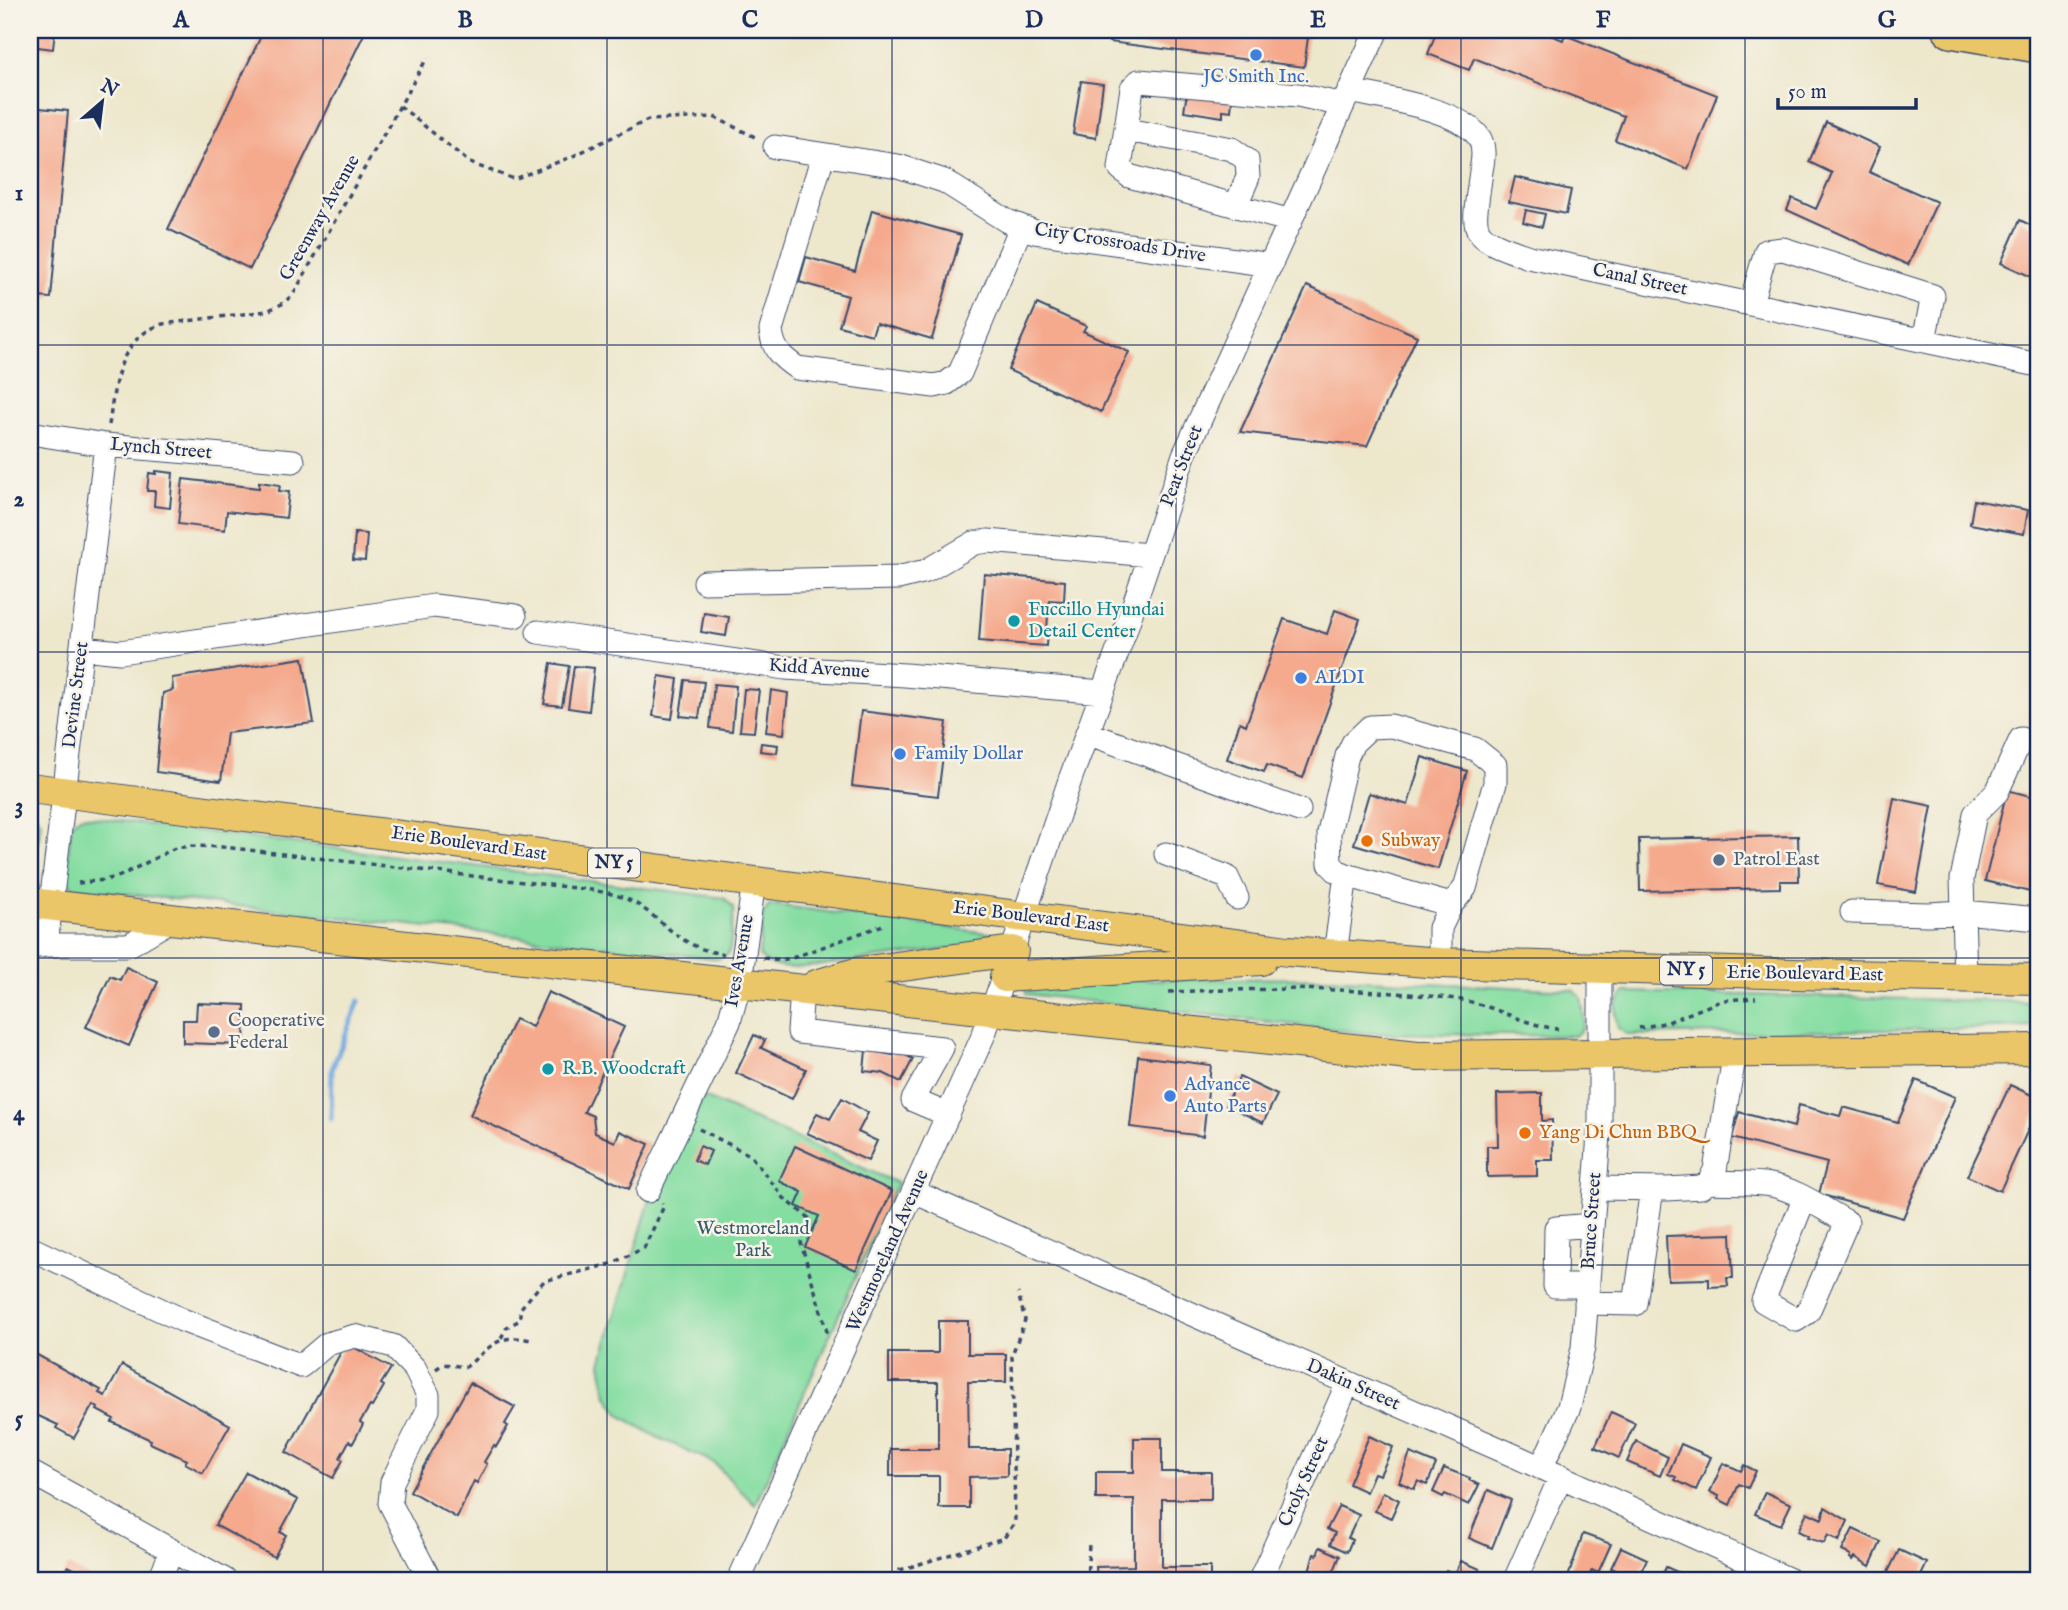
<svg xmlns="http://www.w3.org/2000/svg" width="2068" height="1610" font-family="'IM FELL English',serif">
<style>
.green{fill:#84dda1;stroke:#508680;stroke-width:2}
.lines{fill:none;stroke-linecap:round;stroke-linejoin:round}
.stream{stroke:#6fa9df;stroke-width:5}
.building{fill:#f5aa8e}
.minor-casing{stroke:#3a4b6e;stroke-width:25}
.major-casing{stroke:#3a4b6e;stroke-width:32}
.highway-casing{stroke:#3a4b6e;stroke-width:38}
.path{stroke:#3a4b6e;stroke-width:3.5;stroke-dasharray:5 5;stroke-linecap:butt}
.minor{stroke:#fff;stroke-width:23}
.major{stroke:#eac669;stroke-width:30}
.highway{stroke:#eac669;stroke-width:35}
.grid{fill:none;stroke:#1b2f5e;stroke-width:2;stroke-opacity:0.55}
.shop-dot{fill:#3f7fe0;stroke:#f7f3e8;stroke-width:2.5}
.culture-dot{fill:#0f9aa8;stroke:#f7f3e8;stroke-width:2.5}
.food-dot{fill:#e8710a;stroke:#f7f3e8;stroke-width:2.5}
.service-dot{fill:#5c6f8a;stroke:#f7f3e8;stroke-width:2.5}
.labels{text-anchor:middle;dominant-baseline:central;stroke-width:5;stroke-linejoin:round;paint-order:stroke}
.shield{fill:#f7f3e8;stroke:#5d6a87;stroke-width:2}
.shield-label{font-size:18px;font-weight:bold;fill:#1b2f5e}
.shop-label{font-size:19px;fill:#366cbe;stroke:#f7f3e8;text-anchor:start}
.street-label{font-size:19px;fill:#1b2f5e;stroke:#f7f3e8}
.culture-label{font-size:19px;fill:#0d838f;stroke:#f7f3e8;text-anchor:start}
.food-label{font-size:19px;fill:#c56008;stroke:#f7f3e8;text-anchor:start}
.service-label{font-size:19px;fill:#4e5e75;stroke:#f7f3e8;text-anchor:start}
.park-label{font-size:19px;fill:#355a6f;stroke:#f7f3e8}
.neatline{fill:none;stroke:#1b2f5e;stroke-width:2.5}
.grid-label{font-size:23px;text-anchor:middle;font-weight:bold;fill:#1b2f5e}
</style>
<rect width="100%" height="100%" fill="#f7f3e8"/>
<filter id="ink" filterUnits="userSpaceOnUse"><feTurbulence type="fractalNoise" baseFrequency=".0143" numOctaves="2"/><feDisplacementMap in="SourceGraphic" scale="14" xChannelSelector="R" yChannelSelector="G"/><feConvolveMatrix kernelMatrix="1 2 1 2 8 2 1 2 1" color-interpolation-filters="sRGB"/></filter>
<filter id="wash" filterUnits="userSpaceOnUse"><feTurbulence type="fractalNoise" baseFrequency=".00686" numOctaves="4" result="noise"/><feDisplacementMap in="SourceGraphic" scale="28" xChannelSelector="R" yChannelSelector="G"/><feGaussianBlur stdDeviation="1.57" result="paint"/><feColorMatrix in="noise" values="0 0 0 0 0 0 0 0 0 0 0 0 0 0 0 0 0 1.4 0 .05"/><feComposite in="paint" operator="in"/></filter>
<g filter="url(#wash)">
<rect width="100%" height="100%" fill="#ede7cc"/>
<path class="green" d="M30 810 33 811 41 822 34 875 30 878Z
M82 816 724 898 734 908 730 948 728 954 719 959 74 888 66 878 71 827 74 821Z
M775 905 995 934 996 938 990 944 821 965C801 967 773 973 759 956L763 914 769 906Z
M1327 978 1573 990 1581 997C1583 1013 1589 1027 1574 1036L1366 1033 1027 994 1025 988 1037 981Z
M1625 992 2038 1002V1027L1628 1035 1618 1028C1615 1014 1613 1003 1625 992Z
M704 1097 897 1183 755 1505 713 1462 657 1437 621 1416 607 1396 601 1363 650 1200Z"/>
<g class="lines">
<path class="stream" d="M331 1119 332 1069 359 1001"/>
</g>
<g id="blocks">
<path class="building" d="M30 30H55L53 49 30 46Z
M264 30H366L250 269 168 229Z
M1111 30H1309L1304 67 1109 42Z
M1437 30H1537L1563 40 1565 35 1717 95 1688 169 1615 140 1624 116 1474 58 1469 70 1428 54Z
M1081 81 1103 84 1096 138 1073 134Z
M1187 93 1232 100 1231 111 1223 110V117L1184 111Z
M30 107 68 111 51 298 36 297 34 312H30Z
M1826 122 1880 147 1869 172 1937 202 1908 265 1787 210 1792 198 1816 209 1832 173 1809 162Z
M1515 177 1571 190 1566 214 1509 202Z
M872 210 961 235 932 339 876 323 872 335 839 326 848 296 799 282 806 257 855 271Z
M1526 210 1545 214 1542 227 1523 222Z
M2020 220 2038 229V280L2001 263Z
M1307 286 1417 336 1367 446 1240 432Z
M1037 304 1086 326 1083 331 1129 352 1101 412 1008 370Z
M156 471 173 473 170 508 154 506 155 491H147L149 473 156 474Z
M183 479 259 488V482L280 485 279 491 289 492 286 518 227 511 225 530 178 524Z
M1974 500 2028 510 2024 534 1970 524Z
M355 533 367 534 365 561 353 560Z
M984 574 1065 581 1064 601 1049 600 1046 646 979 641Z
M1335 610 1360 619 1303 778 1267 765 1264 772 1227 759 1240 722 1246 725 1284 619 1327 634Z
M704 613 729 617 726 636 701 632Z
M303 658 314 723 227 733 221 781 156 772 163 693 173 690 172 678Z
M551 663 569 666 562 706 544 704Z
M574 666 594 668 589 711 568 708Z
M659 676 678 679 672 719 653 716Z
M685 680 704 682 699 718 680 716Z
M714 684 736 686 732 731 710 728Z
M744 689 759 690 754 732 740 731Z
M771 690 788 693 784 734 766 732Z
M861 711 947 722 938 796 852 786Z
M761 743 778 745 777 753 760 751Z
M1422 757 1467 771 1438 869 1354 844 1369 793 1408 805Z
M2007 790 2038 798V894L1985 881Z
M1894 798 1932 806 1916 892 1878 885Z
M1798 836 1799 881H1780V888L1640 891 1639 839Z
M126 967 158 982 129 1046 86 1027 110 976 120 980Z
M548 992 624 1027 584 1112 593 1116 595 1133 615 1142 620 1131 649 1144 629 1189 470 1115 515 1019 532 1027Z
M197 1003 245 1005 244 1045 183 1043V1020H196Z
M754 1035 765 1040 761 1048 806 1069 792 1099 736 1073Z
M866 1050 893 1055 895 1050 913 1059 901 1082 883 1073 864 1071Z
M1138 1056 1211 1065 1203 1136 1130 1127Z
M1239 1077 1277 1095 1263 1123 1226 1105Z
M1916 1080 1955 1097 1903 1218 1819 1194 1827 1163 1732 1138 1739 1112 1794 1127 1799 1105 1840 1116 1843 1107 1898 1122Z
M2010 1085 2038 1098V1108L2000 1191 1967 1176Z
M1542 1093V1121L1552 1120 1553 1160H1537V1176L1487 1177V1146H1498L1497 1094Z
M842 1098 868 1113 858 1132 877 1141 868 1161 807 1133 817 1113 830 1119Z
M700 1146 711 1151 705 1165 694 1160Z
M795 1146 892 1191 856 1270 805 1247 819 1216 796 1206 802 1192 779 1181Z
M1731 1234 1733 1278H1727L1728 1286 1709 1287V1279L1668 1280 1666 1236Z
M938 1321H968V1354H1006V1382H968L969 1449H1007V1476L969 1477V1508H939V1476H890V1449H938V1382H889V1353H938Z
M346 1343 391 1368 381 1384 384 1386 372 1407 370 1406 360 1422 363 1424 353 1443 349 1441 340 1458 343 1460 333 1478 286 1452Z
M30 1351 101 1390 99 1393 105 1396 122 1365 230 1425 203 1473 185 1463 187 1460 150 1443 151 1440 112 1422 114 1419 97 1410 98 1408 93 1405 74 1438 56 1428 58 1425 30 1412Z
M470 1383 515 1407 505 1424 508 1426 496 1447 494 1445 484 1462 487 1464 477 1483 474 1481 457 1518 410 1491Z
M1611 1412 1635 1423 1619 1458 1595 1447Z
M1369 1436 1393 1447 1380 1475 1374 1473 1366 1492 1349 1484Z
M1134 1438H1162V1472H1211V1499H1162V1567H1210V1580H1097L1096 1567 1134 1566V1499H1096V1472H1134Z
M1636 1441 1668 1457 1660 1476 1627 1462Z
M1681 1444 1711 1457 1696 1490 1675 1480 1676 1477 1668 1474Z
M1410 1453 1436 1464 1427 1485 1418 1481 1414 1489 1399 1482Z
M1723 1463 1741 1471 1744 1465 1756 1471 1748 1488 1739 1484 1730 1505 1718 1499 1719 1496 1710 1492Z
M1444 1468 1470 1478 1469 1480 1479 1485 1469 1505 1445 1494 1443 1497 1433 1492Z
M246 1472 298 1500 280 1532 286 1535 274 1557 215 1525Z
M1488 1490 1511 1500 1492 1548 1469 1538Z
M1383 1492 1399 1500 1391 1518 1375 1511Z
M1765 1492 1791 1504 1781 1525 1755 1514Z
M1339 1506 1359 1515 1348 1538 1352 1540 1347 1552 1330 1544 1335 1533 1327 1529Z
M1825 1507 1848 1521 1839 1541 1828 1535 1824 1543 1807 1538 1808 1536 1798 1531 1807 1512 1822 1519Z
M1853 1529 1881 1542 1870 1566 1855 1557 1853 1560 1850 1558 1851 1555 1842 1551Z
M1583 1534 1611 1544 1598 1573 1592 1570 1587 1580H1567Z
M1320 1547 1340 1556 1330 1580H1322L1324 1577 1309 1571 1314 1554 1317 1555Z
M1621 1547 1647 1559 1640 1573 1643 1574 1640 1580 1611 1568Z
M1899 1550 1927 1563 1919 1580H1901L1887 1574Z
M1461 1561 1480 1569 1475 1580H1442L1446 1570 1455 1574Z
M68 1566 94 1580H60Z
M1666 1567 1695 1580H1660Z"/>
</g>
</g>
<g filter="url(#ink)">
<use href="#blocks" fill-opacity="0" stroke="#3a4b6e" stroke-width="2"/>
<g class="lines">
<g class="minor-casing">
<path id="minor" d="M1350 91C1382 98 1462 109 1480 139 1485 149 1483 161 1481 171 1473 235 1465 235 1529 257L2038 365
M1126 130 1232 149 1247 160 1248 177 1236 205
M775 147 898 166 944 181 1007 221 1035 232 1271 265
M823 155 771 330C773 350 781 357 797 368L934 386 947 383 960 373 1021 227
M1291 221 1129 176 1120 168 1132 88 1139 81 1298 95 1343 105
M1751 303 1766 251 1783 249 1933 296 1924 340
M30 433 106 445 293 461
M705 582 898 578 926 571 974 543 988 541 1150 555
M538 632 785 668 905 675 1102 692
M82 648 120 652 434 606 515 616
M1087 733 1299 810
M1166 854 1227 877 1237 898
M1852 912 1929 914 1963 912 2038 919
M46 945 106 445
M30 947 46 945H129L171 920
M1335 954 1346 875
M1440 963V928L1451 905 1465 888 1495 783V765L1475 749 1391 726 1370 727 1353 743 1347 756 1329 833 1330 864 1337 871 1346 875 1451 905
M1965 977 1962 879 1975 814 1997 792 2021 739
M802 989 799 1032 942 1048 913 1100 948 1115
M1709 1182C1729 1183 1751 1182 1771 1185 1797 1190 1823 1209 1847 1222L1808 1312 1796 1320 1763 1301 1804 1199
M1595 1188 1667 1189 1701 1187 1709 1182 1715 1170 1735 1052
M648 1191 729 1022 740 982 754 881
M914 1192 1515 1456 1790 1580
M30 1248 182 1320 301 1366 327 1344 355 1336 393 1346 415 1369 428 1395V1410L392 1482 390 1503 430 1580
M1588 1286H1555L1556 1228 1592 1225
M1586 1303 1635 1304 1652 1189
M1541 1468 1569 1407 1583 1348 1600 1121V968
M30 1472 225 1580
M159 1580 172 1551
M739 1580 984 1034 1071 777 1124 634 1184 455 1377 30
M1260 1580 1348 1383
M1515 1580 1561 1476"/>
</g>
<g class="major-casing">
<path id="major" d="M30 788 1288 951 1440 963 1794 974 2038 979
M30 903 645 973 1418 1056 2038 1049
M1005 977 1261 960
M816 985 859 972 1013 951"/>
</g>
<g class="highway-casing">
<path id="highway" d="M1951 30 2038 45"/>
</g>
<path class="path" d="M400 106 470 163 514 179 571 157 648 120 714 117 757 138
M109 425C115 385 117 338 163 324L267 311 284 303 294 293 427 58
M78 883 105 880 120 876 175 848 191 846 223 847 584 889C605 892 624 895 641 907 673 929 682 948 724 954
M763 958 782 960 792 958 886 924
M1169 992C1264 988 1361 987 1456 999 1492 1004 1523 1025 1558 1029
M1639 1028 1668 1022 1723 1000 1756 998
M699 1129 750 1155 784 1198 811 1220 801 1243 827 1332 830 1334
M501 1338 507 1327 520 1320V1309L544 1281 611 1264 644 1248 664 1206 662 1203
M436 1369 443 1364 466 1367C489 1348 499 1332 530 1340
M903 1580 900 1570 1004 1538 1015 1522 1012 1355 1025 1320 1018 1293
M1087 1580 1089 1544"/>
<use href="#minor" class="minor"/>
<use href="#major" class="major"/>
<use href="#highway" class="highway"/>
</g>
</g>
<path class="grid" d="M323 30V1580M607 30V1580M892 30V1580M1176 30V1580M1461 30V1580M1745 30V1580M30 345H2038M30 652H2038M30 958H2038M30 1265H2038"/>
<g class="shop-dot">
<circle cx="1256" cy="55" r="7"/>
<circle cx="1301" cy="678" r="7"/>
<circle cx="900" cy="754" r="7"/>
<circle cx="1170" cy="1096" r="7"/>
</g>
<g class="culture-dot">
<circle cx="1014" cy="621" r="7"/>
<circle cx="548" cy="1069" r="7"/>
</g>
<g class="food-dot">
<circle cx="1367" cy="841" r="7"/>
<circle cx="1525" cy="1133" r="7"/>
</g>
<g class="service-dot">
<circle cx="1719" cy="860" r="7"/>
<circle cx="214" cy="1032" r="7"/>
</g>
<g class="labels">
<g class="shield">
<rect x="588" y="848.5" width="52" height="29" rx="5"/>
<rect x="1660" y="955.5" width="52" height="29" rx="5"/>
</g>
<g class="shield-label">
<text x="614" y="863">NY 5</text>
<text x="1686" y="970">NY 5</text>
</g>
<g class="shop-label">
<text x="1256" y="77" text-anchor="middle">JC Smith Inc.</text>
<text x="1315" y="678">ALDI</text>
<text x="914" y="754">Family Dollar</text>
<text x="1184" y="1085">Advance<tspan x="1184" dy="22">Auto Parts</tspan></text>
</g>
<g class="street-label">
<text transform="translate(320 218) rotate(-60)">Greenway Avenue</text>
<text transform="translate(1120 243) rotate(9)">City Crossroads Drive</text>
<text transform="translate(1640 280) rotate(12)">Canal Street</text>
<text transform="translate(161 449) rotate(5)">Lynch Street</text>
<text transform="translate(1182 466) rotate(-69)">Peat Street</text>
<text transform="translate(819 669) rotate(4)">Kidd Avenue</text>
<text transform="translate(76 695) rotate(-83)">Devine Street</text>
<text transform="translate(469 844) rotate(8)">Erie Boulevard East</text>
<text transform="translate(1031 917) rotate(7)">Erie Boulevard East</text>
<text transform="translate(740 961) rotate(-80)">Ives Avenue</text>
<text transform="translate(1805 974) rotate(1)">Erie Boulevard East</text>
<text transform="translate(1592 1221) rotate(-86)">Bruce Street</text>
<text transform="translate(888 1251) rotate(-66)">Westmoreland Avenue</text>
<text transform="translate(1353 1385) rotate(24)">Dakin Street</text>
<text transform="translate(1304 1482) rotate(-66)">Croly Street</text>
</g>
<g class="culture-label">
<text x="1028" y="610">Fuccillo Hyundai<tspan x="1028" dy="22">Detail Center</tspan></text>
<text x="562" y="1069">R.B. Woodcraft</text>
</g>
<g class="food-label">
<text x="1381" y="841">Subway</text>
<text x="1539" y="1133">Yang Di Chun BBQ</text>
</g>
<g class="service-label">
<text x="1733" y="860">Patrol East</text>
<text x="228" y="1021">Cooperative<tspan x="228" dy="22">Federal</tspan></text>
</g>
<g class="park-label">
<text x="753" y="1229">Westmoreland<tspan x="753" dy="22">Park</tspan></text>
</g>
</g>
<rect width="2068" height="1610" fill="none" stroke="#f7f3e8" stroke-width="77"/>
<g transform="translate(102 102) rotate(28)" stroke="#f7f3e8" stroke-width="5" paint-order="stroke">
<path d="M0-5L12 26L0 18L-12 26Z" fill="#1b2f5e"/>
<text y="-10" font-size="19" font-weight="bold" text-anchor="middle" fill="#1b2f5e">N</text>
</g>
<path d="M1778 98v10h138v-10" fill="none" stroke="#1b2f5e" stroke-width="3.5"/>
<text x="1788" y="98" font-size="21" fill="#1b2f5e" stroke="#f7f3e8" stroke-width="5" paint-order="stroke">50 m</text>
<rect x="38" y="38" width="1992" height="1534" class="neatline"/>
<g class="grid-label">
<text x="181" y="27">A</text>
<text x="465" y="27">B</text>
<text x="750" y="27">C</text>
<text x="1034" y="27">D</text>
<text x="1318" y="27">E</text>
<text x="1603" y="27">F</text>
<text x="1887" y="27">G</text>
<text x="19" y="200">1</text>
<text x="19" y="506">2</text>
<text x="19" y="813">3</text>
<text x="19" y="1120">4</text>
<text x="19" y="1426">5</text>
</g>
</svg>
